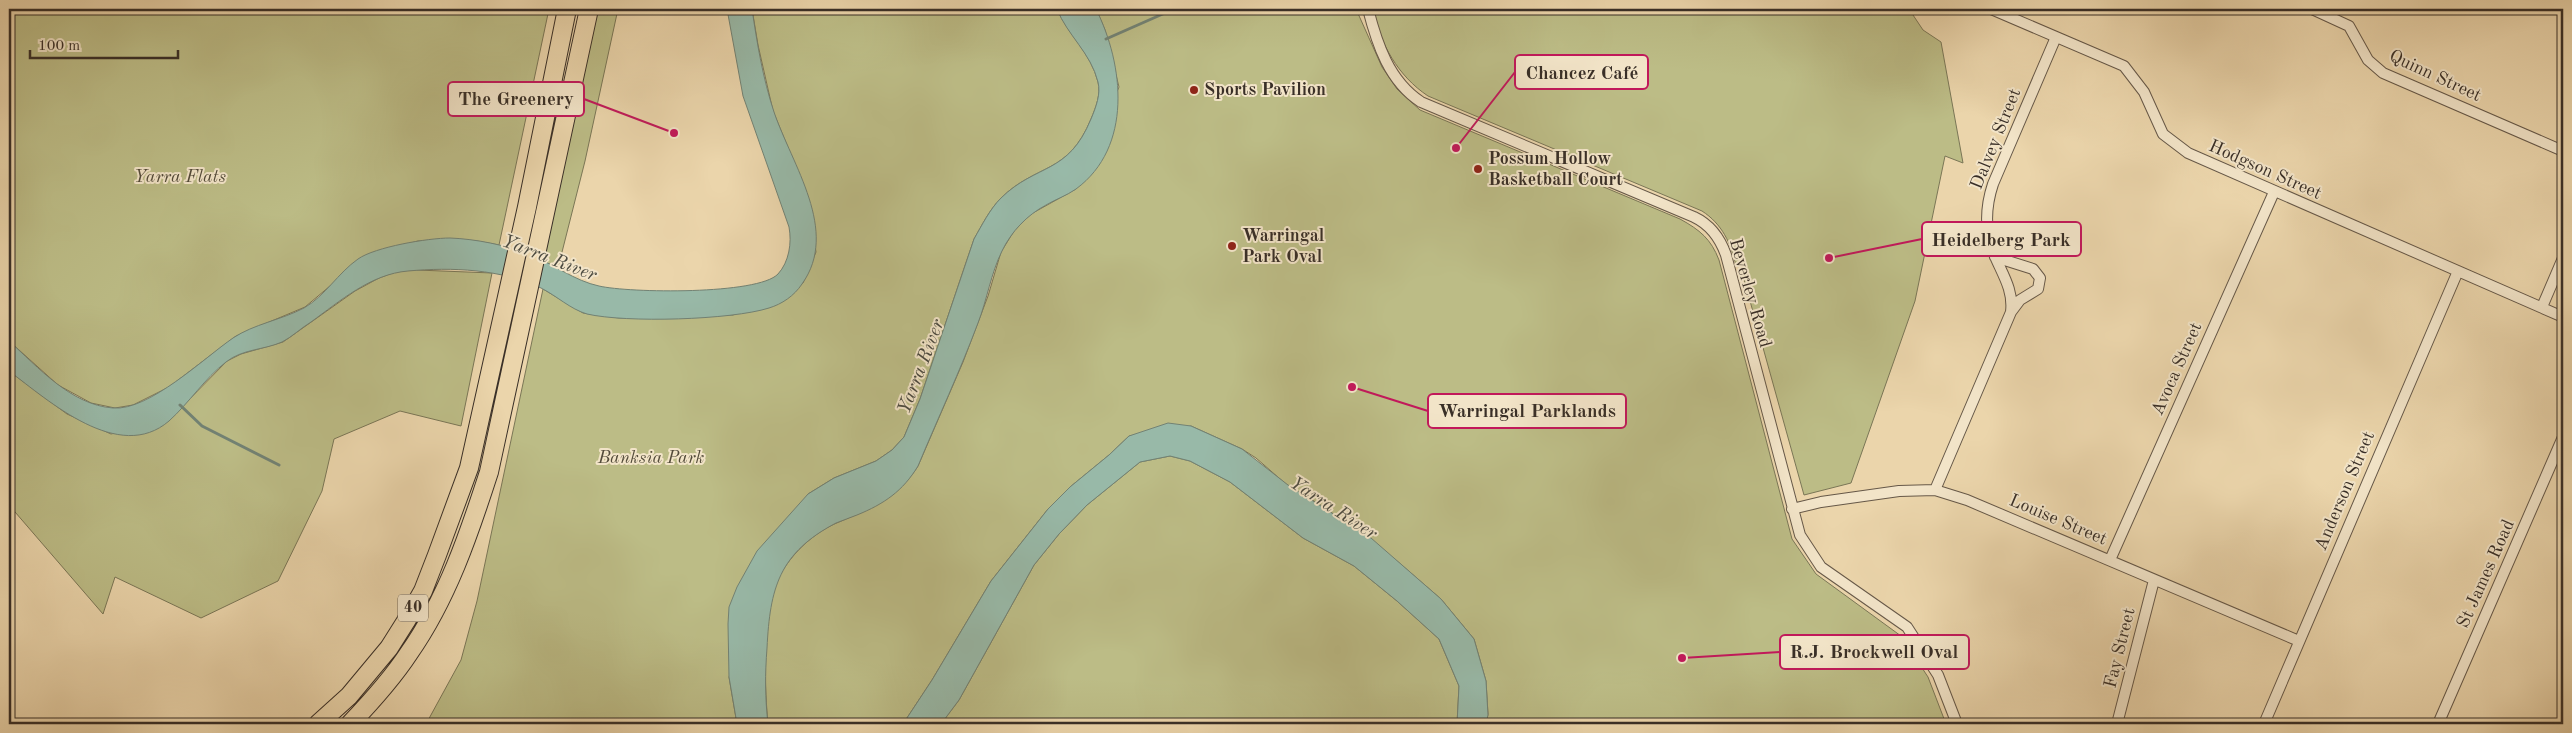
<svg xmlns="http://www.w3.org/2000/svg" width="2572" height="733" font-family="'Old Standard TT',serif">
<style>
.green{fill:#bcbc86;stroke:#7a7656}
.water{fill:#98b9a8;stroke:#728274}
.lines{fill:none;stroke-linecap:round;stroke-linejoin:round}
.stream{stroke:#728274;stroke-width:3}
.minor-casing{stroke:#665848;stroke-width:12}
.trunk-casing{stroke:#392f27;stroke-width:20}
.minor{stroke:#f2e4c8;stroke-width:10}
.trunk{stroke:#ebd5ab;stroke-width:18}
.poi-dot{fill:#8f2418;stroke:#f2e4c8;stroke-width:2}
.labels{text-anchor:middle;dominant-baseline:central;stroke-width:4;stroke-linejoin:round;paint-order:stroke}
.shield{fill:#f2e4c8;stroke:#706557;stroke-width:1}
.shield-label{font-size:16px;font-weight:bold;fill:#392f27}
.street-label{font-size:18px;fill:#392f27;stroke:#f2e4c8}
.poi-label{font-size:18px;font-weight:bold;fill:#392f27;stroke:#f2e4c8;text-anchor:start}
.park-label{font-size:18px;font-style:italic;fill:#534b3a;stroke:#f2e4c8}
.water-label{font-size:19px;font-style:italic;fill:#4c4b41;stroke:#f2e4c8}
.leader{fill:none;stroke:#c2185b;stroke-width:2}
.callout-dot{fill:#c2185b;stroke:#f2e4c8;stroke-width:2}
.callout{fill:#f2e4c8;stroke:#c2185b;stroke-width:2}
.callout-label{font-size:19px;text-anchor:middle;font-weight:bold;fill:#392f27}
</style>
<rect width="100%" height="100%" fill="#ebd5ab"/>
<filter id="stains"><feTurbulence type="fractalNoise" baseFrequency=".004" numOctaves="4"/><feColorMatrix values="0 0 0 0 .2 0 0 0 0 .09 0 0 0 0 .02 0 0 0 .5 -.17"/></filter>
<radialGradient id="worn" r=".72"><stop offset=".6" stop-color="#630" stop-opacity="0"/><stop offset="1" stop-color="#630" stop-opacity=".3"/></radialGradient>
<path class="green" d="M9 9H549L499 245 477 241H418L397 247 330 286 305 307 236 336 169 387 133 405 115 408 91 403 58 385 9 341Z
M596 9H618L585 161 558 268 543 261Z
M752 9H1057C1068 35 1091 53 1098 82 1101 94 1096 107 1091 119 1068 175 1037 163 1001 198 990 209 982 225 974 239L920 399 904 437 892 450 876 461 834 478 808 494 729 677 737 724H426L461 660 477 601 543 289 583 313 619 318H659L733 315 803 283 816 252 807 194 773 111 758 45Z
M1096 9H1356L1382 67 1397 89 1420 110 1680 219C1700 230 1711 239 1719 260L1792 539 1816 574 1901 636 1928 677 1946 724H1486L1488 714 1486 681 1474 639 1441 599 1397 561 1324 507 1287 485 1256 458 1242 449 1191 426 1129 436 1109 455 1070 487 1048 509 991 581 932 680 903 724H768C765 693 762 621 772 592 783 562 809 534 839 522 868 510 901 494 918 466L963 362 988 296 1001 252 1014 231 1031 214 1076 189 1119 87 1105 30Z
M1373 9H1909L1923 30 1941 42 1963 163 1945 156 1915 301 1851 483 1804 495 1740 265 1736 266C1731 243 1722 224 1702 211L1428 96C1398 76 1380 44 1373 9Z
M417 270 492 273 461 426 400 411 334 439 322 491 278 581 201 618 115 577 103 614 9 505V371L67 414 111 434 170 419 227 361 241 354 283 342 355 291 379 278 398 271Z
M1170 456 1190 461 1230 482 1303 538 1354 566 1397 601 1439 639 1459 686 1457 724H941L959 700 1034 565 1059 534 1087 505 1140 462Z"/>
<path class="water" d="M727 9H752C757 43 763 79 774 112 792 165 840 231 802 284 794 296 782 304 769 308 731 320 626 323 587 314 570 309 557 296 541 288 501 269 452 267 408 271 371 274 340 301 311 322 301 328 292 337 282 342 264 350 242 349 226 362 205 378 189 403 169 421 119 464 49 401 9 371V341C38 367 71 405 113 408 149 411 204 358 233 338 254 324 281 320 304 308 325 296 338 273 358 259 375 247 428 238 450 238 476 239 505 245 529 254 553 264 575 281 599 286 629 293 758 295 778 274 789 262 792 243 789 227L743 96Z
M1057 9H1096C1124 65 1133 147 1076 189 1066 196 1056 199 1046 205 1027 215 1011 232 1002 251 991 273 987 300 978 323 960 371 938 418 918 466 903 491 884 504 857 515 850 518 843 520 836 523 779 553 770 588 767 648 765 674 765 698 768 724H737L729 677 728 624 729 607 737 587 757 551 808 494 834 478 876 461 892 450 904 437 920 399 974 239C982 225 990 209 1001 198 1037 163 1068 175 1091 119 1096 107 1101 94 1098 82 1091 53 1067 35 1057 9Z
M1168 423 1191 426 1242 449 1288 485 1371 538 1441 599 1474 639 1486 681 1488 715 1486 724H1457L1459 686 1439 639 1397 601 1354 566 1303 538 1230 482 1190 461 1170 456 1140 462 1087 505 1059 534 1034 565 959 700 941 724H903L932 680 991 581 1048 509 1070 487 1109 455 1129 436Z"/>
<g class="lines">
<path class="stream" d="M1106 39 1174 9
M180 405 202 426 279 465"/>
<g class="minor-casing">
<path id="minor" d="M1368 9C1377 44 1389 81 1421 102L1694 217C1711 225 1720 238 1726 255L1800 535 1821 567 1907 627 1938 675 1957 724
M1991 9 2124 66 2144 92 2163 134 2188 153 2563 317
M2312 9 2349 26 2368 60 2383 73 2563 151
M1995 257 2033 269 2040 278 2038 289 2020 300 2011 312
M2542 307 2563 258
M1935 490 2011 312C2014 288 2000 271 1992 249 1985 228 1986 205 1993 184L2056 37
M1792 509 1821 502 1899 491 1935 490 1967 500 2299 641
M2110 560 2274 192
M2117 724 2154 580
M2264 724 2458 271
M2438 724 2563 437"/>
</g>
<g class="trunk-casing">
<path id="trunk" d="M318 724 349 696 389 648 406 621 423 591 437 555 469 468 527 207 567 9
M350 724C371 702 392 679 409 653 447 599 469 534 489 472L589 9"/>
</g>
<use href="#minor" class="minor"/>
<use href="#trunk" class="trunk"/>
</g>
<g class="poi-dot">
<circle cx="1194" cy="90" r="5"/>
<circle cx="1478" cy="169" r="5"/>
<circle cx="1232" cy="246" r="5"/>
</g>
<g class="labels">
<rect class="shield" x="398" y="594.5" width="30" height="27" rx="4"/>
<g class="shield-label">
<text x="413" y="608">40</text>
</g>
<g class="street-label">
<text transform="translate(2435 76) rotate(25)">Quinn Street</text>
<text transform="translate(1996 139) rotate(-68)">Dalvey Street</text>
<text transform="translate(2265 170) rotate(24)">Hodgson Street</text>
<text transform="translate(1750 293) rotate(74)">Beverley Road</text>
<text transform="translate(2177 369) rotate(-66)">Avoca Street</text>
<text transform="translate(2345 491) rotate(-67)">Anderson Street</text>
<text transform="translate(2058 520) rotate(23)">Louise Street</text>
<text transform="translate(2486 574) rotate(-66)">St James Road</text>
<text transform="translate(2120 648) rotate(-76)">Fay Street</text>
</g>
<g class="poi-label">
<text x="1204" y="90">Sports Pavilion</text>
<text x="1488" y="159">Possum Hollow<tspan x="1488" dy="21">Basketball Court</tspan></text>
<text x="1242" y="236">Warringal<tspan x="1242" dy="21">Park Oval</tspan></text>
</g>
<g class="park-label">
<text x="180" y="177">Yarra Flats</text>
<text x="651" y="458">Banksia Park</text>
</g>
<g class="water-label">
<text transform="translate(549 259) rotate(21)">Yarra River</text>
<text transform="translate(922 367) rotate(-69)">Yarra River</text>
<text transform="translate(1333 509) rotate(33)">Yarra River</text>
</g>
</g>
<path class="leader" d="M1456 148L1515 72M674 133L584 99M1829 258L1922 239M1352 387L1428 411M1682 658L1780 652"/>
<g class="callout-dot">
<circle cx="1456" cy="148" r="5"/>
<circle cx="674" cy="133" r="5"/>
<circle cx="1829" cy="258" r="5"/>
<circle cx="1352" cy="387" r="5"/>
<circle cx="1682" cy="658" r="5"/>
</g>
<g class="callout">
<rect x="1515" y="55" width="133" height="34" rx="5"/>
<rect x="448" y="82" width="136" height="34" rx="5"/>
<rect x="1922" y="222" width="159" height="34" rx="5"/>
<rect x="1428" y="394" width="198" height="34" rx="5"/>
<rect x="1780" y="635" width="189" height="34" rx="5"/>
</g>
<g class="callout-label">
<text x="1582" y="79">Chancez Café</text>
<text x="516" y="105">The Greenery</text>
<text x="2001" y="246">Heidelberg Park</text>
<text x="1527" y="417">Warringal Parklands</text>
<text x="1874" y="658">R.J. Brockwell Oval</text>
</g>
<rect width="2572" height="733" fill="none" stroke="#ebd5ab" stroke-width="30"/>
<rect x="10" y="10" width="2552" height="713" fill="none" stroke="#392f27" stroke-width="2.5"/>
<rect x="15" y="15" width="2542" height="703" fill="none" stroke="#392f27"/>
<path d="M30 50v8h148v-8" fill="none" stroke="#392f27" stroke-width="2.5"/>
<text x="38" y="50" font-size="15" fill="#392f27" stroke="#f2e4c8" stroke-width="4" paint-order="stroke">100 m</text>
<rect width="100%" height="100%" filter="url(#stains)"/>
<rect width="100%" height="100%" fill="url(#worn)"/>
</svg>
